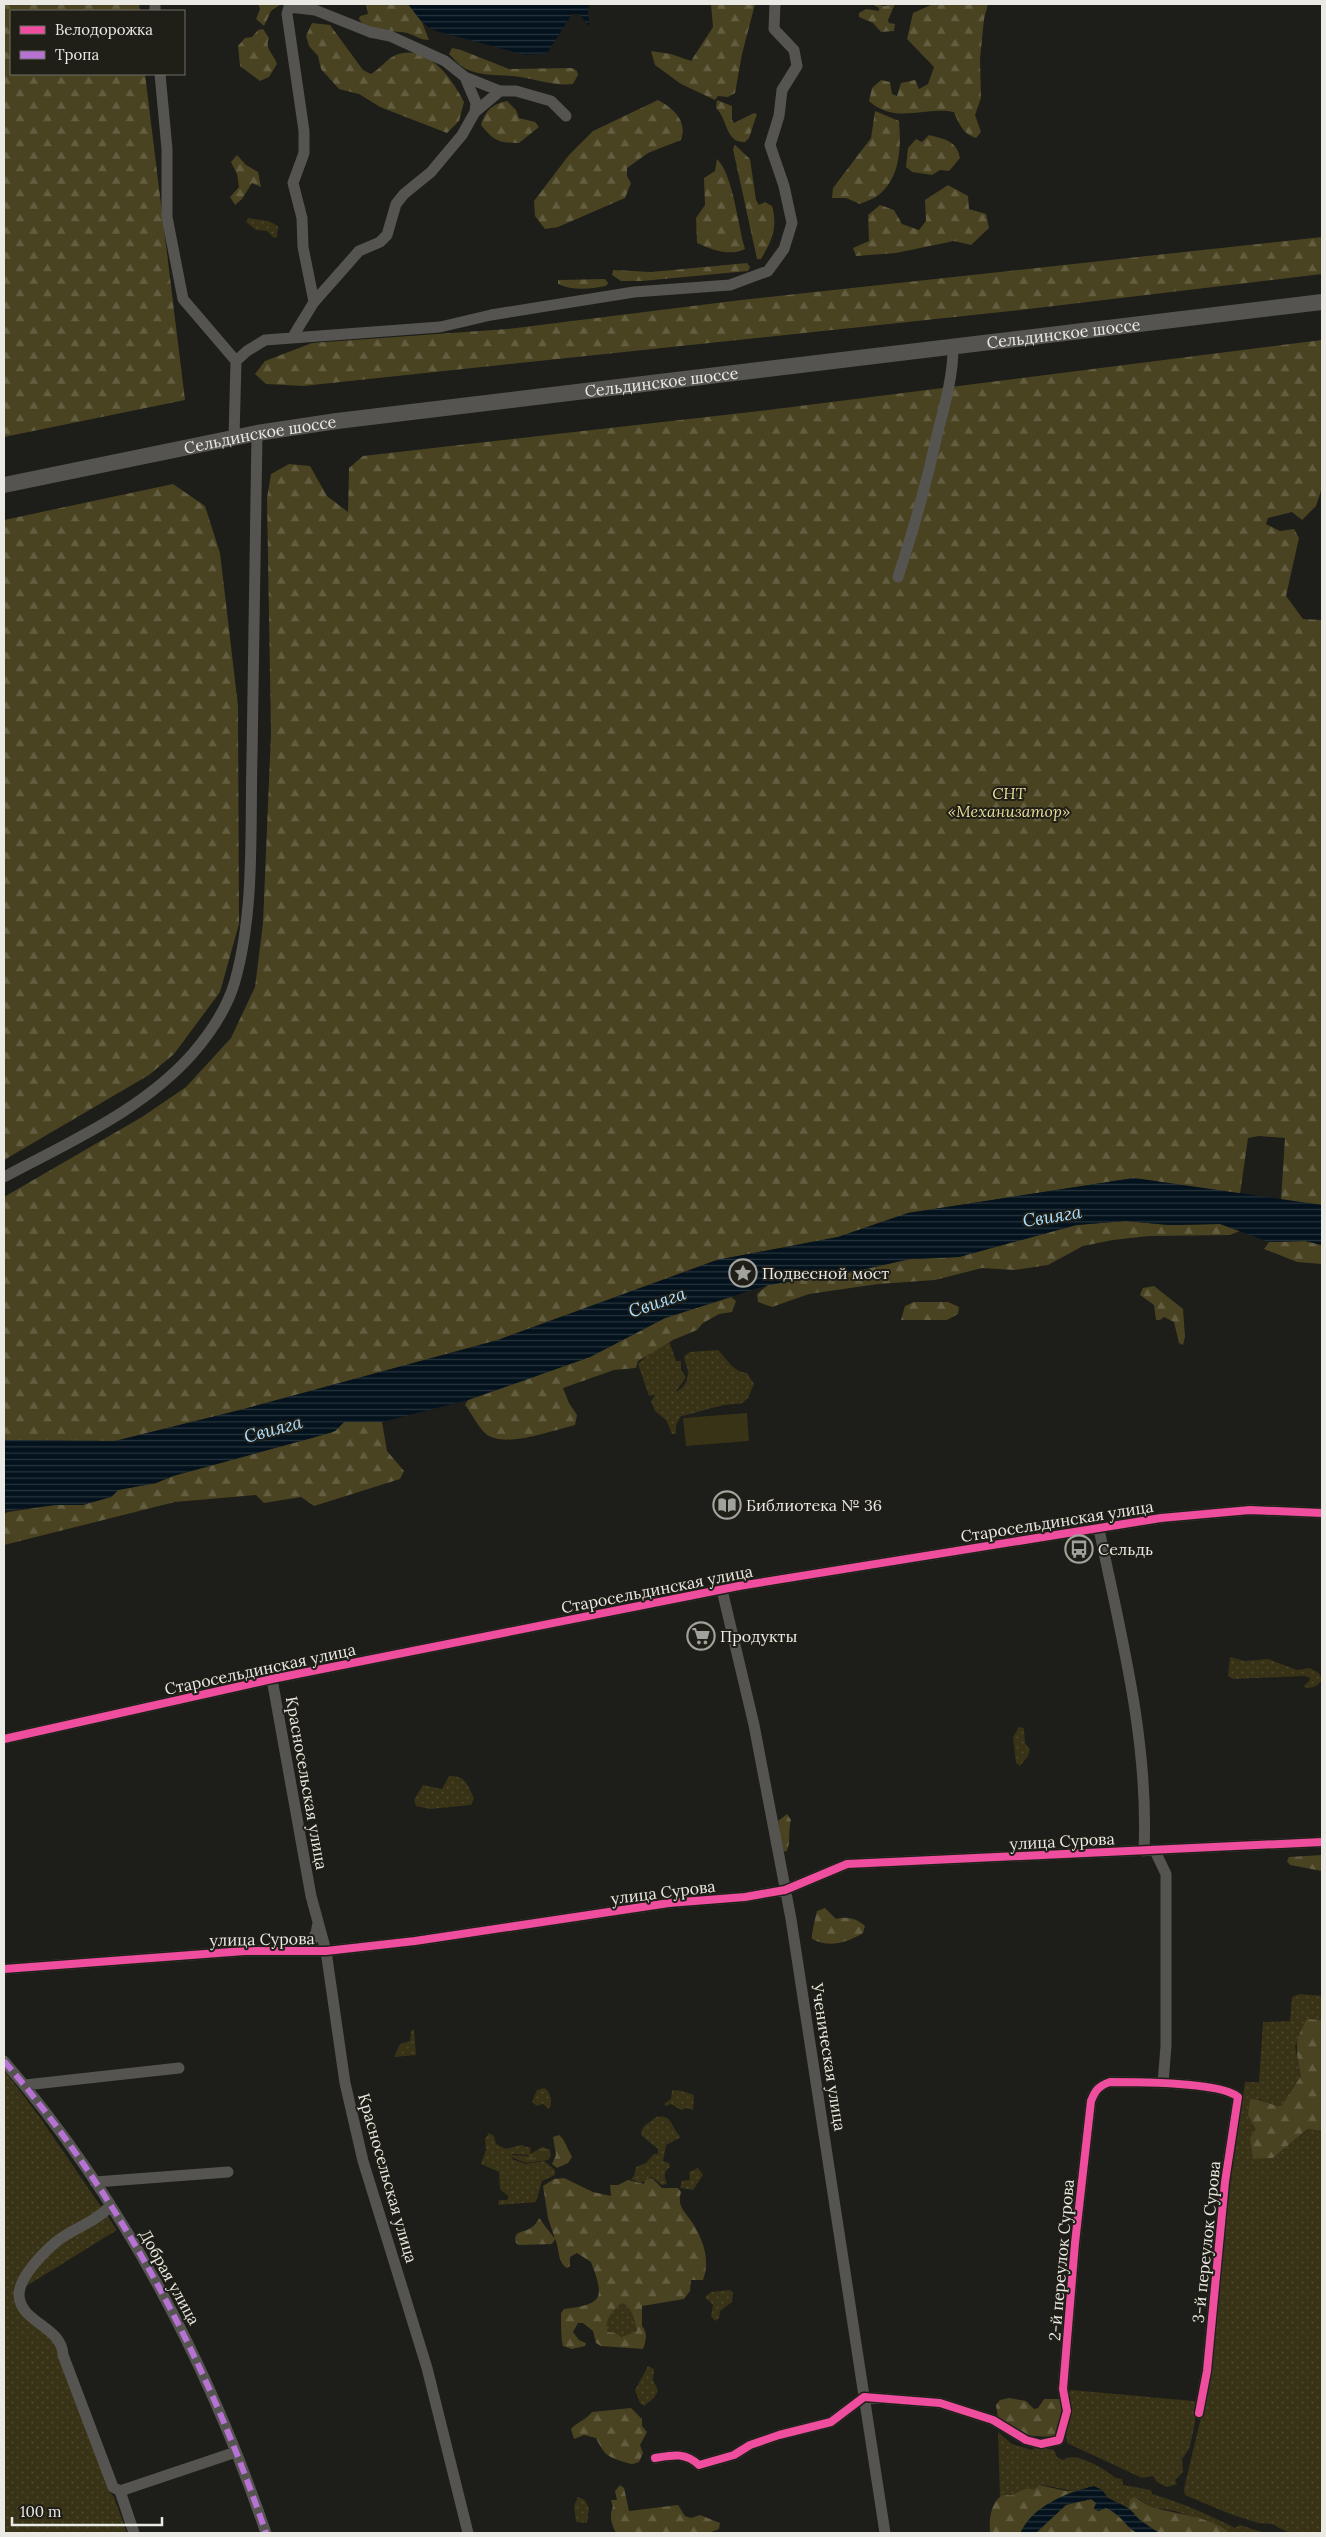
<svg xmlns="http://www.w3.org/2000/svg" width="1326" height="2537" font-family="Lora,serif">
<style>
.grass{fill:url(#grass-dots)}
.forest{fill:url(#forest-firs);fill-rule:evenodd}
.wetland{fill:url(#wetland-marsh)}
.pitch{fill:#383316}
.water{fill:url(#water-rules)}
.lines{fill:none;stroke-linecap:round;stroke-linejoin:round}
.street{stroke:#555451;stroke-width:11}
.secondary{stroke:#555451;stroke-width:16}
.quiet{stroke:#b673d3;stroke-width:6;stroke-dasharray:12 6;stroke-linecap:butt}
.cycleway-casing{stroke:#1f1e17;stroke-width:11}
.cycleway{stroke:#ef4d9e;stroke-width:8}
.labels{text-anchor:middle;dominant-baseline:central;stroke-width:4;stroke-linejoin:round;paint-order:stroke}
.street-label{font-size:16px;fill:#eae9e4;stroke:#1f1e17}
.park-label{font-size:16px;font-style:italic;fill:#ebde9a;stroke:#1f1e17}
.poi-label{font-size:16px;fill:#eae9e4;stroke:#1f1e17;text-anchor:start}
.water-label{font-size:18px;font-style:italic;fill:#aadfff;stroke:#1f1e17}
</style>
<defs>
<pattern id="grass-dots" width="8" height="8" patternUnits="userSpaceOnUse" patternTransform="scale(1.25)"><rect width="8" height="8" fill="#383316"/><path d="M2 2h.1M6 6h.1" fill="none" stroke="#4b472c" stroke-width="1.8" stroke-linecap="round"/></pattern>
<pattern id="forest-firs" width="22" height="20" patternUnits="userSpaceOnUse" patternTransform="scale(1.25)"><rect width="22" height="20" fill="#494321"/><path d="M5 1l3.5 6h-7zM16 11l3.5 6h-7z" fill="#635e41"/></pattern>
<pattern id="wetland-marsh" width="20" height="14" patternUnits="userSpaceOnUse" patternTransform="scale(1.25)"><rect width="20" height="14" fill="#383316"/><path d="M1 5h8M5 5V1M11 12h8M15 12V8" fill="none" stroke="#4b472c"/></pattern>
<pattern id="water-rules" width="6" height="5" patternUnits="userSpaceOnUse" patternTransform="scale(1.25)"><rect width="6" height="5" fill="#03121c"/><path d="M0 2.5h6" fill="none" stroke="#28343d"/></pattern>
</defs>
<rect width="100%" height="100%" fill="#1d1d19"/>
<path class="grass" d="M248 218 268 221 278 226 277 237 274 238 267 231 256 230 246 222Z
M669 1341 676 1361H681V1370L686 1377 675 1393 656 1396C672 1394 688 1392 688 1371 687 1366 684 1361 684 1356L690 1352 718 1350C727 1359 733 1372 747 1373L754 1384 748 1398 741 1404C725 1402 698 1413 681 1416L676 1425V1434H672L666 1420 655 1411 651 1401 655 1395 649 1396 638 1364 657 1346Z
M1230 1657 1245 1661 1268 1659 1297 1670 1310 1668 1319 1673 1322 1679C1318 1687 1312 1689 1303 1687L1310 1680 1309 1677 1304 1676 1233 1679 1228 1676Z
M1019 1727 1024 1728 1025 1743 1030 1750 1028 1756 1020 1766 1016 1763 1013 1737Z
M449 1776C467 1776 467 1785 474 1798L471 1805 430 1809 416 1806 414 1800 423 1785 442 1789Z
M1300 1994 1322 1996V2020L1318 2019 1295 2046 1301 2076 1281 2106 1270 2105 1259 2099 1273 2158 1309 2129 1322 2131V2533H1289L1272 2524 1258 2523 1230 2514 1185 2495 1184 2489 1206 2396 1227 2210 1245 2082H1259L1263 2022 1290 2021 1292 1997Z
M414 2029 416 2055 394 2057 400 2044 410 2041 411 2031Z
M4 2070 39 2116 117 2230 15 2293V2304L26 2317 54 2339 110 2492 114 2497 127 2533H4Z
M544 2088C551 2092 553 2103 549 2109L543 2104 537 2106 532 2102 537 2090Z
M672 2090C681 2090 688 2093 694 2095L693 2110 687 2108 681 2110 671 2104 666 2106 664 2104 671 2099Z
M656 2117C659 2117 662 2116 665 2117 672 2119 674 2132 681 2137L666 2145 663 2161 669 2163 670 2167C663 2172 664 2177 667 2184L662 2185 652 2177 640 2183 631 2179 634 2176 636 2167 646 2163 654 2154H658V2149L641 2135 643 2127Z
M489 2133 494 2136 496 2144 506 2149 520 2145 531 2148 530 2155 512 2154V2159L526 2164 544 2161 555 2170V2175L542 2181 536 2202 498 2205 499 2200H507L509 2197 500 2189 499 2172 481 2164 486 2150 485 2139Z
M698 2168 703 2175 693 2190 680 2188 682 2181 690 2180 689 2172Z
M730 2290 733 2293 732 2302 720 2311 719 2318 715 2321 711 2316 713 2305 705 2297 711 2292Z
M622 2303C633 2309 634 2320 637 2331L621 2337 608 2332C603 2321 614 2309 622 2303Z
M648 2366 654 2369 653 2380 658 2391 654 2398 644 2406 640 2403 635 2390Z
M1071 2390 1194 2401 1196 2403 1195 2422 1190 2447 1182 2459 1183 2472 1175 2480 1177 2484 1167 2487 1157 2482 1153 2476 1142 2478 1067 2443C1064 2426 1075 2410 1069 2392Z
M998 2432 1012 2444 1032 2450 1037 2447 1054 2450 1057 2457 1063 2460C1076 2450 1104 2469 1116 2478L1122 2479 1123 2485 1151 2490 1152 2494C1180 2502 1207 2514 1235 2528L1240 2525 1265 2533H1230L1208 2522 1175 2511 1151 2507 1136 2497 1130 2499 1128 2508 1108 2498 1102 2490 1090 2487C1074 2497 1057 2485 1039 2485L1034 2491 1000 2497Z
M578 2497 585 2500 589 2509 587 2523 576 2522 574 2506Z"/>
<path class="forest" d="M4 4H139L140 11H11V74H145L185 400 4 437Z
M258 4H281L271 11 264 26 256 19 260 9Z
M366 4H408L422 22 429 40C419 40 415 35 407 33 393 30 367 33 359 19L360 16 368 14Z
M711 4H755L742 54 735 93 728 97 718 96 715 100 681 84 655 65 651 51 671 54 691 61 713 27Z
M872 4 885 6 895 4 888 20 889 23 895 24 894 31 881 32 873 23 859 17V13L866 9 879 11V8Z
M933 4H988L984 19 980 59 981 98 975 115 981 132 976 138C963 134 959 124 954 112 923 106 896 125 869 101L872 88 881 80 890 82 892 94 897 96 901 83 915 80 919 89 928 84 934 67 907 39 913 13Z
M312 23 330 25 363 70 371 74C380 69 389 57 396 55 428 43 452 79 464 102L459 121 447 133 380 107 359 94 339 89 321 69 318 56 309 46 306 36Z
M263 29 269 38C264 49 274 54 277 64L269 77 260 81 240 66 238 46 245 38 252 37 258 30Z
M452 48 461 50 509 69 572 68 577 71 578 75 573 84C554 86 539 80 520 77 502 74 483 77 466 69 460 66 454 59 449 54Z
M658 100C673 108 688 121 681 140L648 153 627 168V176L631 183 625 198 558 227 545 229 535 216 534 201 569 155 593 131Z
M717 100 732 106V120L734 123 754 113 757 114 749 138 745 142C725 143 728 119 716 108Z
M507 101 516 110 519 118 535 122 539 127 519 143C499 143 494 141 481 125 486 110 491 105 507 101Z
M875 111 899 121C901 145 901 175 881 193 876 198 867 201 860 204L846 198H832L833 188 871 138Z
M929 135C945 139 957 141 960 158L949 171 940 170 932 175 912 172 906 167 908 148 916 139 922 142Z
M735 145 750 159 756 200 759 205 765 202 772 206C778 227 772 241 761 259H757L733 149Z
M237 155 246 165 258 172 261 187 252 183 242 199 235 205 230 197 239 187 237 174 231 162Z
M717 159C733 174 738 226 745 249 730 257 710 249 697 243L696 218 705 205 704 178 715 171Z
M948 185 968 196 969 209 986 214 989 228 971 245 954 241 896 253 856 256 853 248 869 241 868 215 880 205 894 210 902 224 919 230 926 221 925 200Z
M1322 237V274L1011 311 303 386 266 384 255 374 265 361 312 343 507 329 741 300Z
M747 263 750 267 748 271 642 281H621L612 275 613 270 651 272Z
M605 279 608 283 606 286C590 289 573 291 558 284V280Z
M1322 340V488L1316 506 1302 520 1292 512 1268 518 1266 524 1280 531 1294 529 1299 538 1286 596 1303 619 1322 620V1205L1281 1200 1285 1138 1259 1136 1248 1138 1240 1194 1134 1178 908 1213 838 1237 717 1260 498 1340 240 1410 115 1441 4 1440V1197L142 1117 186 1087 231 1038 255 987 263 923 271 734 267 498 271 474 289 464 310 466 327 496 348 512 349 468 363 456 768 410Z
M173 484 205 506 220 553 238 706 239 924 220 992 174 1054 149 1075 4 1160V520Z
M1126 1221 1169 1225 1220 1224 1240 1231 1230 1235 1149 1236 1113 1240 1083 1246 1048 1265 1014 1270 982 1268 935 1280 878 1284 809 1294 772 1307 758 1302 757 1294 768 1285 852 1272 910 1259 959 1257 1076 1225Z
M1305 1241 1322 1245V1264L1297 1262 1264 1249 1269 1242Z
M1154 1286 1183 1309 1185 1337 1183 1345 1179 1343 1174 1322 1164 1317 1160 1320H1156L1154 1305 1140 1295 1143 1288Z
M731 1297 736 1301 732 1312 719 1314 703 1323 697 1330 673 1340 638 1361 636 1368 614 1370 563 1388 569 1403 577 1415 575 1425C553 1430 505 1449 486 1434 478 1427 472 1414 465 1405L468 1400 590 1357 665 1318Z
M914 1302H948L959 1307 958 1314 947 1320H901L905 1306Z
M344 1422H382L387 1451 404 1471 400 1479 314 1506 301 1497 264 1503 256 1495 175 1502 4 1545V1514L8 1512 55 1505H82L111 1497 118 1490 156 1483 173 1476 326 1434 335 1431Z
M787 1814 791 1820C788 1830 791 1846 786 1852L782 1850 778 1821Z
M1322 1855V1871L1290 1865 1287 1861 1289 1857Z
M825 1908 836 1919C846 1916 857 1918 865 1926L863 1933C847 1943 828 1948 812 1939 811 1936 816 1915 817 1911Z
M1307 2019 1322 2020V2131L1308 2129 1273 2158 1253 2159 1250 2138 1256 2129 1248 2115 1250 2099C1261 2099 1269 2105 1281 2106L1301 2076C1296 2050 1293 2043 1307 2019Z
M559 2135 563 2139 572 2157 568 2163 557 2168 552 2164 556 2155 553 2137Z
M564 2178 593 2192 611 2196 610 2185H618L628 2180 644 2184 645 2180 652 2178 662 2188H678L681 2192C676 2209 688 2213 695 2227 704 2243 710 2261 703 2280H691L690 2291 684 2299 642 2306V2326C648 2333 646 2341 643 2349L601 2346 596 2343 593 2331 583 2323H578L573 2332 579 2340 586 2343 585 2346 572 2349 563 2346C561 2341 561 2319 561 2313L564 2309C603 2304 605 2299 591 2262L577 2253 570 2257V2266L567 2268C557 2262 560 2249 555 2239L552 2244 519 2245 516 2243C513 2230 523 2233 531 2228 535 2225 537 2222 539 2218L555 2239 548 2218 543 2186 554 2179ZM622 2303C633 2308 634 2320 637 2331L621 2337 615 2333 608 2332C603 2321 614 2309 622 2303Z
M1009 2398 1026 2401 1034 2409 1038 2408 1044 2399H1059L1065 2407 1056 2435C1044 2439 1034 2434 1023 2436L998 2418 996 2405 1000 2400Z
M631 2408 642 2419V2426L647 2432 640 2445 643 2453 639 2462C632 2465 631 2464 624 2462 606 2456 605 2455 596 2438L584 2435 574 2439 571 2429C577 2422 586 2420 592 2412Z
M620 2485 624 2488 629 2511 678 2505 685 2516 691 2518 700 2515 720 2523 719 2529 709 2533H616C611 2524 609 2516 613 2506L611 2500H617L615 2491Z
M1039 2485 1066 2491H1078L1084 2501 1091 2499 1097 2503 1094 2508 1099 2511 1106 2508 1117 2512 1123 2521 1135 2514 1128 2508 1130 2499 1135 2497C1141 2501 1147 2505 1152 2507 1175 2514 1212 2517 1230 2533H990C989 2521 990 2504 1001 2496 1005 2494 1008 2496 1012 2495 1020 2492 1025 2486 1034 2490Z"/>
<path class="wetland" d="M542 2147 550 2150 551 2156 548 2160 526 2163 511 2157 512 2155 527 2156Z"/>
<path class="pitch" d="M747 1413 749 1441 686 1446 683 1418Z"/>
<path class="water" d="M408 4H589L588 15 590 24 588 25 579 14H572L547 53 526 55 433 30 422 22Z
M1134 1178 1322 1205V1245L1305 1241 1269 1242 1220 1224 1169 1225 1126 1221 1076 1225 959 1257 910 1259 852 1272 768 1285 665 1318 590 1357 468 1400 382 1422H344L335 1431 326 1434 173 1476 156 1483 118 1490 111 1497 82 1505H55L4 1511V1440L115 1441 240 1410 498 1340 717 1260 838 1237 908 1213Z
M1094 2486 1102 2490 1108 2498 1128 2508 1140 2520 1159 2533C1153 2533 1144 2535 1138 2533 1127 2529 1121 2514 1106 2508L1098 2511 1094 2509 1096 2503 1091 2499 1066 2505 1036 2533H1020C1034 2505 1066 2493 1094 2486Z"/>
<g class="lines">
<path class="street" d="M155 4V11
M160 74 167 149V217L183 299 236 361
M465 77 476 103 475 112
M314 302 359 251 380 242 387 235 396 204 404 194 431 172 462 135 475 112 500 91H516L551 101 566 116
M292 338 314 302 303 247 302 218 293 183 304 153V131L287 14 289 7 315 10 370 32 390 36 445 61 465 77 500 91
M234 438 236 361 247 351 265 340 440 327 491 315 634 292 730 285 768 271 784 249 792 223 784 186 770 145 779 116 782 90 797 66 794 50 774 29 775 4
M898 577C914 529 927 481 938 431 945 404 953 376 953 348
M4 1177C69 1142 145 1109 194 1052 211 1032 228 1006 235 981 255 910 250 830 252 757 253 649 255 541 257 433
M1099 1529C1121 1635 1149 1742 1144 1851
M722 1590 754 1725 791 1919 885 2533
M272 1679 311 1896 326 1951 345 2083 363 2161 427 2368 468 2533
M4 1739 272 1679 739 1586 1161 1518 1250 1510 1322 1513
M1155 1851 1166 1874V2046L1163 2083
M306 1951 316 1933 318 1923
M4 1969 245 1951H326L415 1941 669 1903 745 1897 785 1890 847 1864 1322 1842
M4 2061C122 2198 208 2363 266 2533
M25 2085 179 2068
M95 2182 228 2172
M110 2206C95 2223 73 2228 56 2242 43 2253 19 2277 19 2295 20 2323 62 2326 63 2355L113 2487 120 2491 134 2533
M655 2458C673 2455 685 2452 699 2465L734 2455 750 2445 779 2435 831 2422 864 2397 940 2403 993 2420 1026 2440 1041 2444 1059 2440 1067 2411 1063 2389 1075 2243 1091 2101C1095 2091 1098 2086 1110 2082 1135 2082 1221 2082 1238 2097L1225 2182 1207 2371 1199 2413
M120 2491 236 2452"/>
<path class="secondary" id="s1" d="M4 485 257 433 337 421 1322 302"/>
<path class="quiet" d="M4 2061C122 2198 208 2363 266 2533"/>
<g class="cycleway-casing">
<path id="cycleway" d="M4 1739 272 1679 739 1586 1161 1518 1250 1510 1322 1513
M4 1969 245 1951H326L415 1941 669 1903 745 1897 785 1890 847 1864 1322 1842
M655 2458C673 2455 685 2452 699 2465L734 2455 750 2445 779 2435 831 2422 864 2397 940 2403 993 2420 1026 2440 1041 2444 1059 2440 1067 2411 1063 2389 1075 2243 1091 2101C1095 2091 1098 2086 1110 2082 1135 2082 1221 2082 1238 2097L1225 2182 1207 2371 1199 2413"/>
</g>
<use href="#cycleway" class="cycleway"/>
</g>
<defs>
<g id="sight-ring" transform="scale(1.4375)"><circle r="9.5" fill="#1f1e17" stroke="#a2a29d" stroke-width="1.5"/><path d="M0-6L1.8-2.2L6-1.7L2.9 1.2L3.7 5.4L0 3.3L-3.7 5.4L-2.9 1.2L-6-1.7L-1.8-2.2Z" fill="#a2a29d"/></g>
<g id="library-ring" transform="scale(1.4375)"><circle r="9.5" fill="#1f1e17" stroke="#a2a29d" stroke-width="1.5"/><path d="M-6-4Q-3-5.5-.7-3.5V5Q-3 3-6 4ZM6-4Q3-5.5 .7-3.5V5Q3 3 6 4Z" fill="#a2a29d"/></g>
<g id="bus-ring" transform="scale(1.4375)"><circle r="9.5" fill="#1f1e17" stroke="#a2a29d" stroke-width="1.5"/><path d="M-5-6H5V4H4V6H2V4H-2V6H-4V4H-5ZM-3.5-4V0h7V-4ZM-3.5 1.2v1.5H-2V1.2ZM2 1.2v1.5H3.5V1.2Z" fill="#a2a29d"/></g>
<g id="supermarket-ring" transform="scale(1.4375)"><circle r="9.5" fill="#1f1e17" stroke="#a2a29d" stroke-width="1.5"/><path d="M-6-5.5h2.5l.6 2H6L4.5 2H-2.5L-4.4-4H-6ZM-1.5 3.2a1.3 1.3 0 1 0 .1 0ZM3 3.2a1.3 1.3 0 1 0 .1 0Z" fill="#a2a29d"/></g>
</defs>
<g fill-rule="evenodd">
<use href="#sight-ring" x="743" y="1273"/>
<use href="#library-ring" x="727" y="1505"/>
<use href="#bus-ring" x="1079" y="1549"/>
<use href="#supermarket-ring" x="701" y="1636"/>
</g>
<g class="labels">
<g class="street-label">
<text stroke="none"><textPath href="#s1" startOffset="1071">Сельдинское шоссе</textPath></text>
<text stroke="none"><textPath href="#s1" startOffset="666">Сельдинское шоссе</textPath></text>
<text stroke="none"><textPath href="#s1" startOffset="261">Сельдинское шоссе</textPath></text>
<text transform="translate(1057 1521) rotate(-9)">Старосельдинская улица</text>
<text transform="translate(657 1589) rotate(-11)">Старосельдинская улица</text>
<text transform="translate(260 1669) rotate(-12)">Старосельдинская улица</text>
<text transform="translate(307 1783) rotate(80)">Красносельская улица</text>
<text transform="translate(1062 1841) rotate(-3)">улица Сурова</text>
<text transform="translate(663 1892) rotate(-7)">улица Сурова</text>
<text transform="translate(262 1939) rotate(-1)">улица Сурова</text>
<text transform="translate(829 2057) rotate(81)">Ученическая улица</text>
<text transform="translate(388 2178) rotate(74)">Красносельская улица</text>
<text transform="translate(1206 2242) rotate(-84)">3-й переулок Сурова</text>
<text transform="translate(1061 2260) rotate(-85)">2-й переулок Сурова</text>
<text transform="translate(170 2277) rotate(61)">Добрая улица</text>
</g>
<g class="park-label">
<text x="1009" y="793">СНТ<tspan x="1009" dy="18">«Механизатор»</tspan></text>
</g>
<g class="poi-label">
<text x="762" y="1273">Подвесной мост</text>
<text x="746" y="1505">Библиотека № 36</text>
<text x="1098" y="1549">Сельдь</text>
<text x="720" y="1636">Продукты</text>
</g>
<g class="water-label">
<text transform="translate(1052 1216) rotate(-9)">Свияга</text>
<text transform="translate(657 1302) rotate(-19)">Свияга</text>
<text transform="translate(273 1429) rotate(-15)">Свияга</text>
</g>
</g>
<rect width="1326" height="2537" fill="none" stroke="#eae9e4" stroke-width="10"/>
<rect x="10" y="10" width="175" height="65" fill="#1f1e17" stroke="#706f69"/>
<rect x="20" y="26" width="25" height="8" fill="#ef4d9e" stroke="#706f69"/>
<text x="55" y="35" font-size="15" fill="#eae9e4">Велодорожка</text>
<rect x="20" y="51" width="25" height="8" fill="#b673d3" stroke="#706f69"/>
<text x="55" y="60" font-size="15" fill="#eae9e4">Тропа</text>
<path d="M12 2517v8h150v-8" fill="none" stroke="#eae9e4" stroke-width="2.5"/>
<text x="20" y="2517" font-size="15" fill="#eae9e4" stroke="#1f1e17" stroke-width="4" paint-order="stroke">100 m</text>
</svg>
